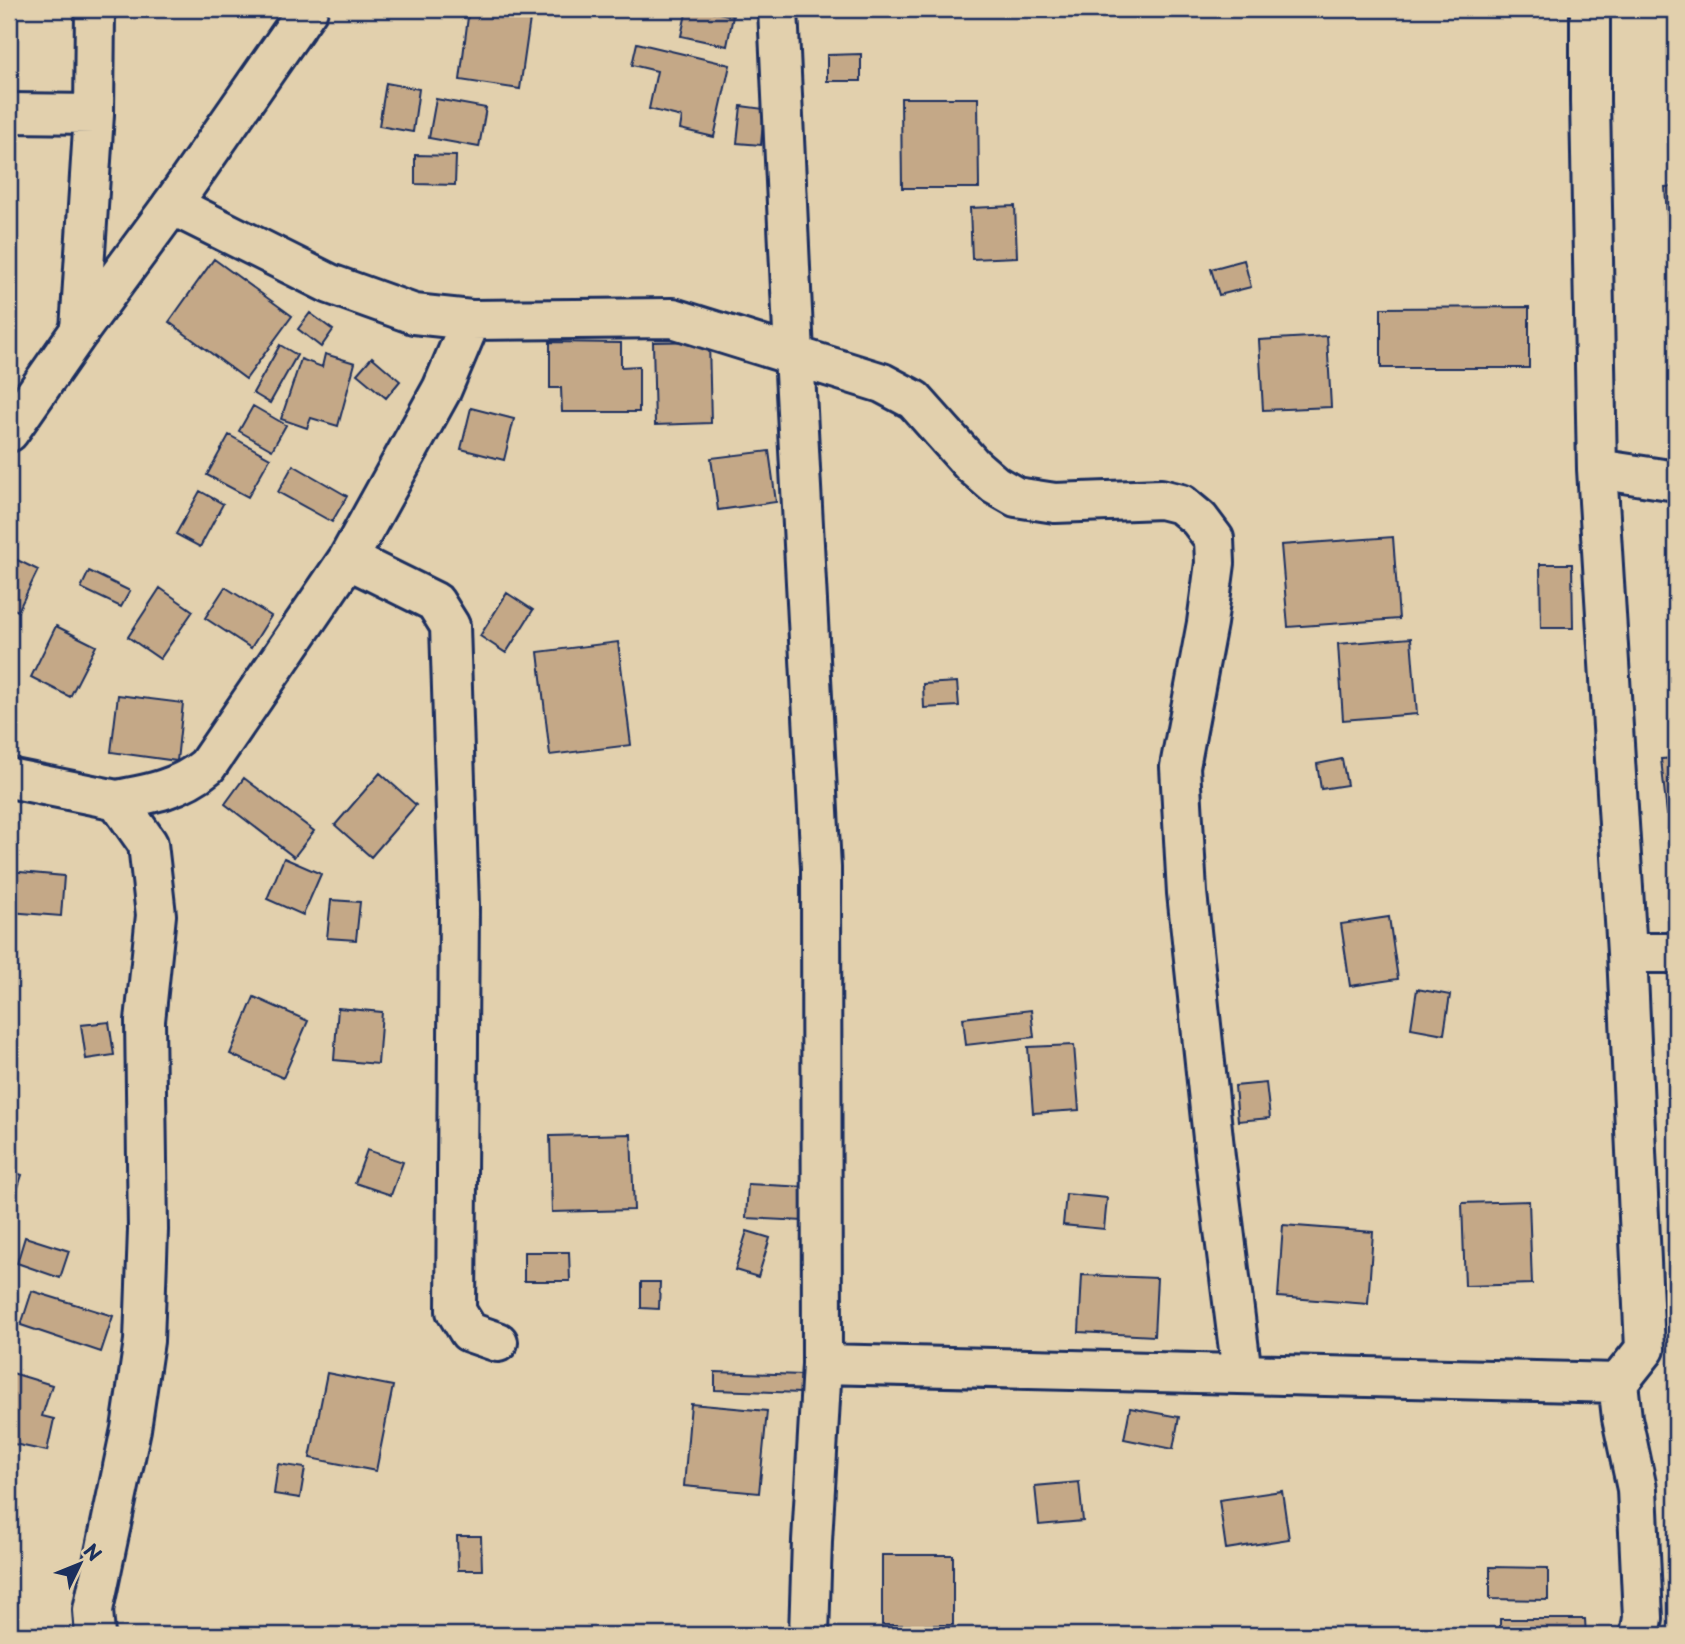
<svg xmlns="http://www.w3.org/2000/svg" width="1685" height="1644" font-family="'Playpen Sans',sans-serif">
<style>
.building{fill:#c4a887;stroke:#1b2f5e;stroke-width:2}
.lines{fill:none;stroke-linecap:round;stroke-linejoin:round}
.minor-casing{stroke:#1b2f5e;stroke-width:44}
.secondary-casing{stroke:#1b2f5e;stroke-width:44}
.minor{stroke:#e2d0ad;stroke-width:38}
.secondary{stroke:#e2d0ad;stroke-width:38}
</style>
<rect width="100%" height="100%" fill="#e2d0ad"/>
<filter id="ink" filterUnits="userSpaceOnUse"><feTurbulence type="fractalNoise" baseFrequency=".0143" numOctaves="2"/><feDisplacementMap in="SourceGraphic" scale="14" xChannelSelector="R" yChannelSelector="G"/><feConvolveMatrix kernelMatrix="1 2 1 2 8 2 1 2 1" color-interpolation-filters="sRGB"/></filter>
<g filter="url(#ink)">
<path class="building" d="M469 9H505L531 12 520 89 460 80Z
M687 9H700L733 16 727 46 681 36Z
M637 43 730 65 714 137 680 129 682 117 649 109 657 71 632 65Z
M861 54V81H827V55Z
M386 83 419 89 413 132 379 126Z
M901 98H978L979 188H902Z
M436 99 486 108 479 147 429 138Z
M741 106 764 109 761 145 737 143Z
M415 155 456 156 455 185 415 184Z
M1676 186V231H1668L1665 187Z
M1015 206 1017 257 972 259 970 208Z
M214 259 292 316 246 379 169 322Z
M1244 260 1251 287 1219 295 1211 269Z
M1529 307V368H1381V308Z
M310 313 333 330 321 347 298 329Z
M1327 336 1331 407 1263 410 1259 340Z
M709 341 711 423 655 425 653 342Z
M550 342 621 343V367L639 366V412H562L561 388H550Z
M280 345 297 355 270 403 253 393Z
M325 354 355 363 338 426 311 418 307 428 281 419 301 359 322 367Z
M372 357 400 381 386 398 357 374Z
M253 406 286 425 272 450 239 431Z
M471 408 514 419 504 460 461 449Z
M229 435 270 458 248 497 207 475Z
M769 451 776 502 718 510 711 458Z
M293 465 347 496 332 522 278 492Z
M200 491 223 504 200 547 176 534Z
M1393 537 1399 619 1288 627 1281 545Z
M9 556 38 570 18 611 9 607Z
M1540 564H1572L1573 628H1541Z
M89 571 130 591 121 607 81 588Z
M225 587 271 616 251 648 205 618Z
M160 588 193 611 160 659 128 637Z
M507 593 533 610 506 653 480 636Z
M56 626 96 646 70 697 31 677Z
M1411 638 1417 714 1343 720 1338 644Z
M618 642 631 745 550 755 538 652Z
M957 682 959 706 924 708 923 684Z
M118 695 183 703 177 761 111 752Z
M1676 758V813L1667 814 1661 759Z
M1342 759 1347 785 1321 789 1317 764Z
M380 773 416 805 371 857 335 825Z
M244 778 314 831 294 857 225 804Z
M284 858 321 874 303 915 267 899Z
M9 871 64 876 61 916 9 912Z
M331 900 360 902 356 940 327 938Z
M1389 917 1398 979 1350 986 1341 924Z
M1417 989 1450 995 1444 1034 1411 1028Z
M254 997 308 1021 283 1078 230 1054Z
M338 1008 382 1012 378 1064 334 1060Z
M1031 1010 1034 1037 966 1045 963 1018Z
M109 1022 114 1055 86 1059 81 1025Z
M1074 1045 1079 1110 1033 1113 1028 1047Z
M1266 1083 1270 1118 1238 1121 1235 1086Z
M631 1134 634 1210 552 1212 550 1136Z
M367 1150 403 1162 391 1195 355 1183Z
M9 1171 22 1175 13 1203 9 1201Z
M748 1184 806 1187 804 1221 746 1218Z
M1066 1194 1107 1198 1104 1229 1063 1225Z
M1529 1201 1532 1284 1465 1286 1462 1203Z
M1283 1225 1373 1232 1368 1304 1278 1297Z
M747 1231 770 1238 758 1277 735 1270Z
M25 1237 69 1251 60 1278 17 1263Z
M524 1252H569L570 1281H524Z
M1082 1275 1157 1278 1154 1336 1079 1332Z
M641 1282H660L659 1309 641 1308Z
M32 1291 113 1316 101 1352 21 1325Z
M9 1372 52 1385 42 1416 54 1419 47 1451 9 1443Z
M715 1372 801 1375V1393L715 1390Z
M327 1373 393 1386 376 1471 310 1458Z
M691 1404 767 1411 759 1493 684 1486Z
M1130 1408 1179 1417 1173 1449 1124 1439Z
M278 1464 305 1468 300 1498 274 1494Z
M1079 1482 1083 1521 1039 1525 1035 1486Z
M1282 1491 1289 1539 1226 1549 1219 1500Z
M457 1536H481L482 1570H458Z
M882 1555H953V1625H882Z
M1490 1567 1548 1568V1600L1490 1599Z
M1500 1619H1585L1586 1635H1500Z"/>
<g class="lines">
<g class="minor-casing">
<path id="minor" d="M778 9 794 354 821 868 822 1364 812 1541 809 1635
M1590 9V101L1597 469 1627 953 1645 1349 1618 1383 1622 1418 1637 1489 1643 1618 1640 1635
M9 113 94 114
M172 205 330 284 414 314 471 320 673 318 882 383 914 400 972 465 995 485 1016 497 1055 503 1161 499 1181 504 1199 519 1214 539 1215 563 1207 623 1180 767 1187 893 1215 1157 1242 1374
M80 330 94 114 95 9
M1597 469 1676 481
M348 559 435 602 450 626 459 906 456 1311 469 1332 498 1342
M9 778 117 800 148 844 156 915 145 1021 148 1230 144 1341 131 1429 93 1610 95 1635
M117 800C150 794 181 788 207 766L348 559 442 389 471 320
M1627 953H1676
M822 1364 1618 1383"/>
</g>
<g class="secondary-casing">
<path id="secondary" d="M9 432 80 330 172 205 308 9"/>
</g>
<use href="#minor" class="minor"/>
<use href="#secondary" class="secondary"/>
</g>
</g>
<rect width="1685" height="1644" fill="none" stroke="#e2d0ad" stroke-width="35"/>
<rect x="18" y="18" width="1650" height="1609" fill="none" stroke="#1b2f5e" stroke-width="2.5" filter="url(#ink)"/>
<g transform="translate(80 1564) rotate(47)" stroke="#e2d0ad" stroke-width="5" paint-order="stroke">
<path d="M0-5L12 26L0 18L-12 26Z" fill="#1b2f5e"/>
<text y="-10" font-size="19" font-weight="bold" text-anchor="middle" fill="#1b2f5e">N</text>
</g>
</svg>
